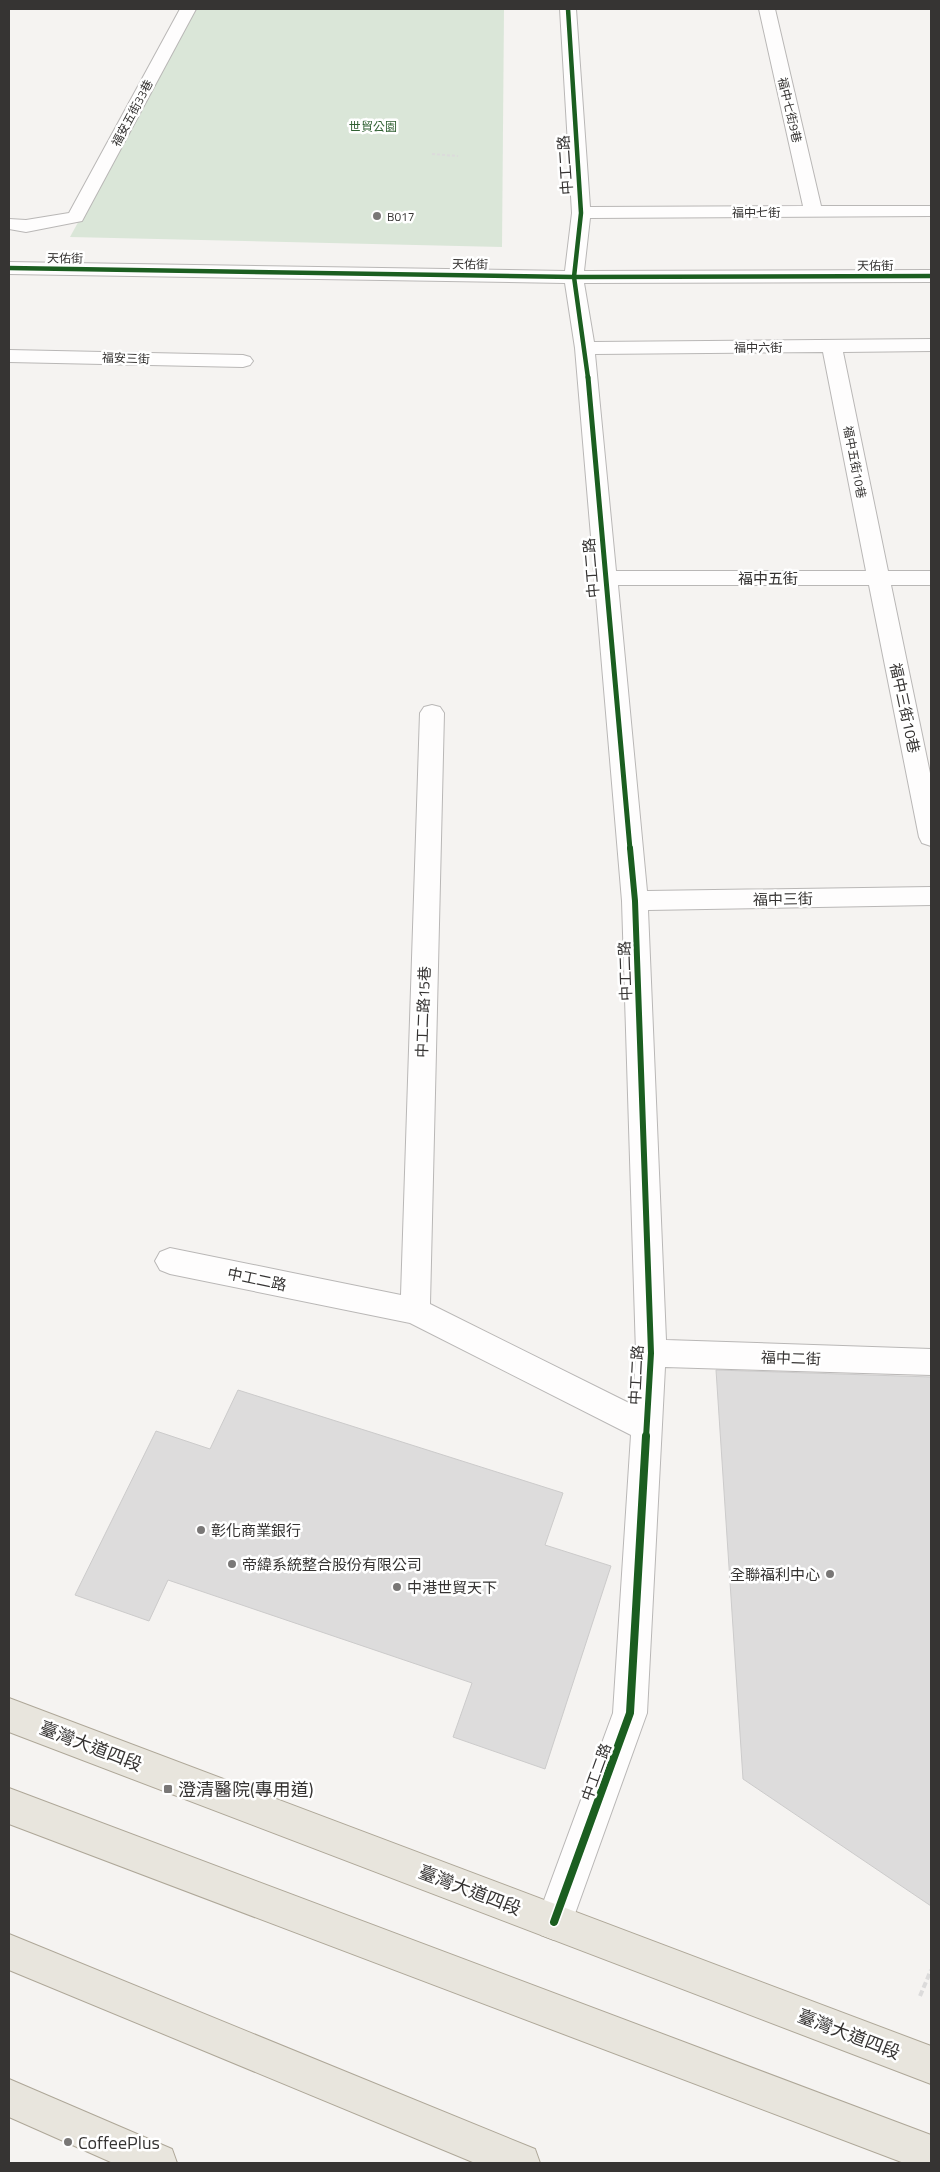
<svg xmlns="http://www.w3.org/2000/svg" width="940" height="2172" font-family="'Titillium Web','Noto Sans TC',sans-serif">
<style>
.green{fill:#dae6d8}
.building{fill:#dddcdc;stroke:#cccbcb}
.lines{fill:none;stroke-linecap:round;stroke-linejoin:round}
.minor-casing{stroke:#b9b7b6;stroke-width:2}
.major-casing{stroke:#aea798;stroke-width:2}
.path-far1{stroke:#dcdbdb;stroke-width:2;stroke-dasharray:3 2;stroke-linecap:butt}
.path{stroke:#dcdbdb;stroke-width:4;stroke-dasharray:6 3;stroke-linecap:butt}
.minor{fill:#fefdfd;fill-rule:evenodd}
.major{fill:#e8e5dd;fill-rule:evenodd}
.cycleway-far3-casing{stroke:#fff;stroke-width:6}
.cycleway-far2-casing{stroke:#fff;stroke-width:8}
.cycleway-far1-casing{stroke:#fff;stroke-width:9}
.cycleway-casing{stroke:#fff;stroke-width:11}
.cycleway-far3{stroke:#1b5e20;stroke-width:4.5}
.cycleway-far2{stroke:#1b5e20;stroke-width:5}
.cycleway-far1{stroke:#1b5e20;stroke-width:6}
.cycleway{stroke:#1b5e20;stroke-width:8}
.poi-dot{fill:#797776;stroke:#fff;stroke-width:2}
.labels{text-anchor:middle;dominant-baseline:central;stroke-width:5;stroke-linejoin:round;paint-order:stroke}
.far-street-label{font-size:12px;fill:#363433;stroke:#fff}
.far-park-label{font-size:12px;fill:#316133;stroke:#fff}
.far-poi-label{font-size:12px;fill:#363433;stroke:#fff;text-anchor:start}
.street-label{font-size:15px;fill:#363433;stroke:#fff}
.poi-label{font-size:15px;fill:#363433;stroke:#fff;text-anchor:start}
.near-street-label{font-size:18px;fill:#363433;stroke:#fff}
.near-poi-label{font-size:18px;fill:#363433;stroke:#fff;text-anchor:start}
</style>
<rect width="100%" height="100%" fill="#f5f3f1"/>
<path class="green" d="M195 9H504L502 247 70 237Z"/>
<path class="building" d="M716 1370 931 1377V1906L743 1779Z
M238 1390 563 1493 545 1545 611 1566 545 1769 453 1737 472 1683 168 1580 149 1621 75 1595 156 1431 210 1449Z"/>
<g class="lines">
<g class="minor-casing">
<path id="minor" d="M180 9H196L82 221 26 232 9 229V219L26 220 69 213Z
M560 9H576L590 207 803 206 759 9H775L821 206H931V216L590 218 584 271 931 270V282L584 283 594 342 931 339V351L843 352 888 571H931V585H891L931 778V846L922 843 919 837 869 585H618L647 891 931 887V905L648 910 666 1340 931 1349V1375L665 1367 647 1713 572 1922 567 1935 554 1940 541 1935 536 1922 613 1713 631 1435 410 1323 170 1274 160 1270 155 1261 160 1252 170 1248 401 1295 420 713 424 707 432 705 440 707 444 713 430 1304 633 1405 636 1353 622 901 575 348 565 283 9 274V262L565 271 572 213ZM823 352 866 571H616L595 354Z
M9 350 243 355 250 357 253 361 250 365 243 367 9 362Z"/>
</g>
<g class="major-casing">
<path id="major" d="M9 1698 931 2046V2084L9 1732Z
M9 1788 931 2135V2163H904L9 1824Z
M9 1934 535 2149 540 2163H475L9 1970Z
M9 2079 172 2149 177 2163H113L9 2117Z"/>
</g>
<path class="path-far1" d="M432 154 458 156"/>
<path class="path" d="M920 1996 931 1970"/>
<use href="#minor" class="minor"/>
<use href="#major" class="major"/>
<g class="cycleway-far3-casing">
<path id="cycleway-far3" d="M568 9 581 213 574 277 588 378
M9 268 574 277 931 276"/>
</g>
<g class="cycleway-far2-casing">
<path id="cycleway-far2" d="M588 377 630 849"/>
</g>
<g class="cycleway-far1-casing">
<path id="cycleway-far1" d="M630 848 635 901 651 1353 646 1438"/>
</g>
<g class="cycleway-casing">
<path id="cycleway" d="M554 1922 630 1713 646 1436"/>
</g>
<use href="#cycleway-far3" class="cycleway-far3"/>
<use href="#cycleway-far2" class="cycleway-far2"/>
<use href="#cycleway-far1" class="cycleway-far1"/>
<use href="#cycleway" class="cycleway"/>
</g>
<g class="poi-dot">
<circle cx="377" cy="216" r="5"/>
<circle cx="201" cy="1530" r="5"/>
<circle cx="232" cy="1564" r="5"/>
<circle cx="830" cy="1574" r="5"/>
<circle cx="397" cy="1587" r="5"/>
<rect x="163" y="1784" width="10" height="10" rx="2.5"/>
<circle cx="68" cy="2142" r="5"/>
</g>
<g class="labels">
<g class="far-street-label">
<text transform="translate(790 110) rotate(77)">福中七街9巷</text>
<text transform="translate(132 113) rotate(-62)">福安五街33巷</text>
<text x="756" y="212">福中七街</text>
<text transform="translate(65 258) rotate(1)">天佑街</text>
<text transform="translate(470 264) rotate(1)">天佑街</text>
<text x="875" y="265">天佑街</text>
<text x="758" y="347">福中六街</text>
<text transform="translate(126 358) rotate(2)">福安三街</text>
<text transform="translate(855 462) rotate(79)">福中五街10巷</text>
</g>
<g class="far-park-label">
<text x="373" y="126">世貿公園</text>
</g>
<g class="far-poi-label">
<text x="387" y="216">B017</text>
</g>
<g class="street-label">
<text transform="translate(565 165) rotate(-94)">中工二路</text>
<text transform="translate(591 568) rotate(-95)">中工二路</text>
<text x="768" y="578">福中五街</text>
<text transform="translate(905 708) rotate(78)">福中三街10巷</text>
<text transform="translate(783 899) rotate(-1)">福中三街</text>
<text transform="translate(625 971) rotate(-92)">中工二路</text>
<text transform="translate(423 1012) rotate(-88)">中工二路15巷</text>
<text transform="translate(257 1279) rotate(12)">中工二路</text>
<text transform="translate(791 1358) rotate(2)">福中二街</text>
<text transform="translate(636 1375) rotate(-87)">中工二路</text>
<text transform="translate(596 1772) rotate(-70)">中工二路</text>
</g>
<g class="poi-label">
<text x="211" y="1530">彰化商業銀行</text>
<text x="242" y="1564">帝緯系統整合股份有限公司</text>
<text x="820" y="1574" text-anchor="end">全聯福利中心</text>
<text x="407" y="1587">中港世貿天下</text>
</g>
<g class="near-street-label">
<text transform="translate(91 1746) rotate(21)">臺灣大道四段</text>
<text transform="translate(470 1890) rotate(21)">臺灣大道四段</text>
<text transform="translate(849 2034) rotate(21)">臺灣大道四段</text>
</g>
<g class="near-poi-label">
<text x="178" y="1789">澄清醫院(專用道)</text>
<text x="78" y="2142">CoffeePlus</text>
</g>
</g>
<rect width="940" height="2172" fill="none" stroke="#363433" stroke-width="20"/>
</svg>
